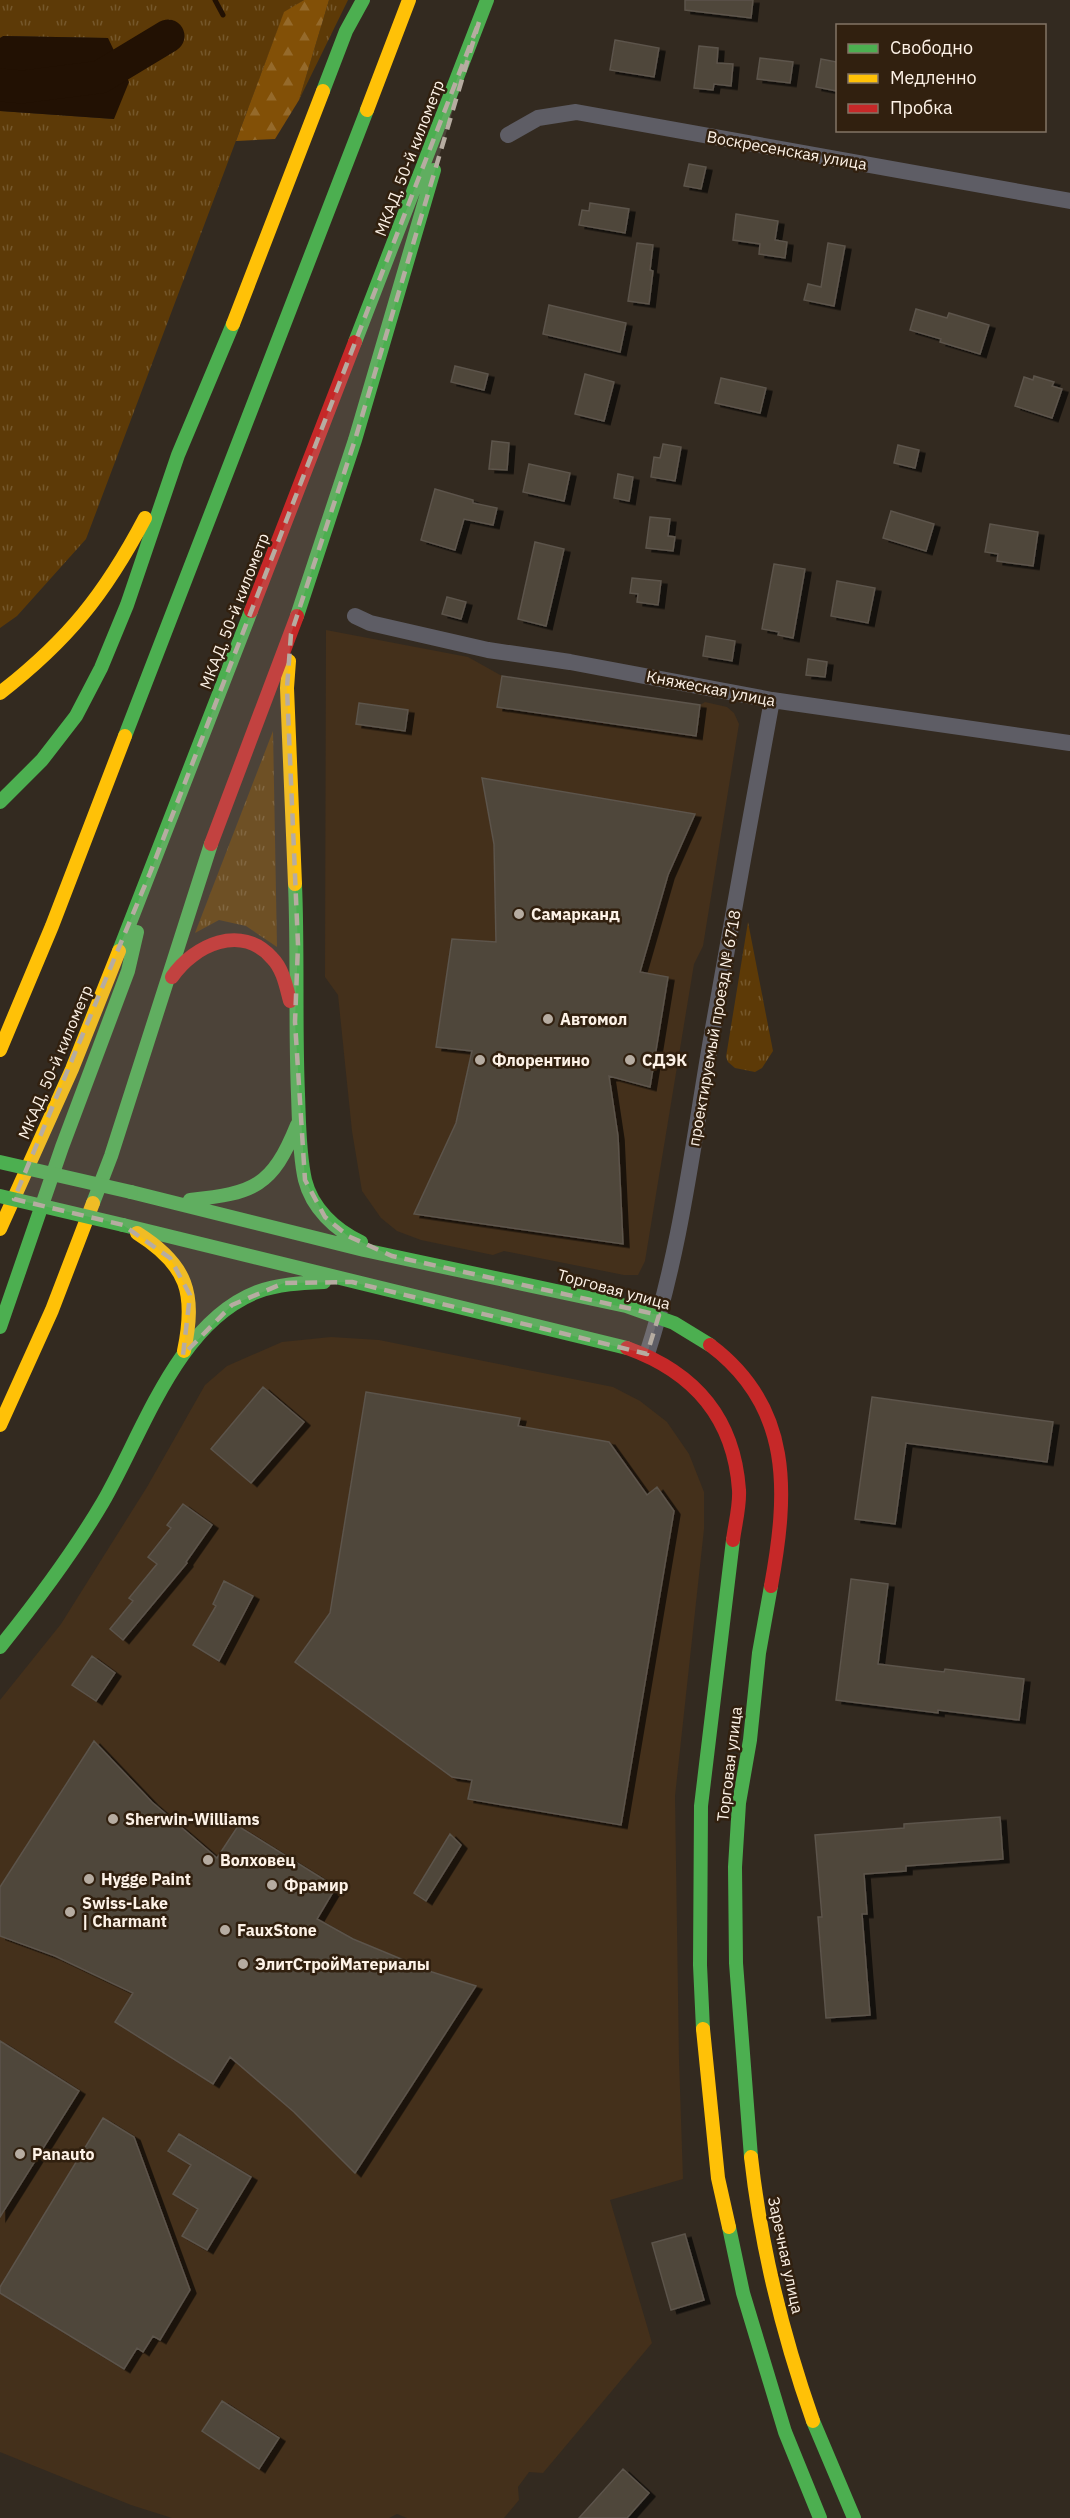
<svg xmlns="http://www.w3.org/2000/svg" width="1070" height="2518" font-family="'IBM Plex Sans',sans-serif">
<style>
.built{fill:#44301b}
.grass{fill:url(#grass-tufts)}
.forest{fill:url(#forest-firs)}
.water{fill:#221103}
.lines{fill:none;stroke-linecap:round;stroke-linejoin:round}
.stream{stroke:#221103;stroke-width:5}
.river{stroke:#221103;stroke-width:33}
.building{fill:#50463a;stroke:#5c544b;stroke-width:1.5;filter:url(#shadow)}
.street{stroke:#5e5d65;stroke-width:16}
.fast{stroke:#4caf50;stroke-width:14}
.slow{stroke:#ffc107;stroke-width:14}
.jam{stroke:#c62828;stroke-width:14}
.fast-bridge{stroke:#4caf50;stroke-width:14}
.marked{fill:#b6aca1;fill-opacity:0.2;stroke:#b6aca1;stroke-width:4.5;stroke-dasharray:12 8;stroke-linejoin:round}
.poi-dot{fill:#b6aca1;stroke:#31200f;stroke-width:2}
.labels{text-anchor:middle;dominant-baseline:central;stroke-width:5;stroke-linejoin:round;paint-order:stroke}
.street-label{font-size:16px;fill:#fdf2e7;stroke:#31200f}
.poi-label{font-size:16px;font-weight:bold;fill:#fdf2e7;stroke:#31200f;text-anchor:start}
</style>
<defs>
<pattern id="grass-tufts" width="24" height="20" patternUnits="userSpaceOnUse" patternTransform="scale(1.5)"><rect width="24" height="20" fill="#5d3a07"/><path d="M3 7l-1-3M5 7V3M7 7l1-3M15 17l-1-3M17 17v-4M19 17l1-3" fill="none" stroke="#75572b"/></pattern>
<pattern id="forest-firs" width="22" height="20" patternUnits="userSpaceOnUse" patternTransform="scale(1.5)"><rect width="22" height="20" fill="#825007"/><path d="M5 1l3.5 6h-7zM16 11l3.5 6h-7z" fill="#956a2b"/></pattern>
<filter id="shadow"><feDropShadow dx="6" dy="3.5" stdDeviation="0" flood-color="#0009"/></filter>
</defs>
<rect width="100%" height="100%" fill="#332a20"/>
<path class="built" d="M326 630 468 657 502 676 700 705 705 702 727 707 734 713 739 724 703 946 694 964 645 1261 638 1275H624L504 1251 493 1255 421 1240 397 1231 381 1218 362 1191 352 1131 338 995 325 977Z
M331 1337 379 1340 613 1387 640 1401 667 1422 689 1454 704 1492V1529L675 1796 679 2059 683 2179 610 2200 652 2343 543 2473 529 2472 518 2487 519 2500 504 2518H407L397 2514 389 2518H172L131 2505 0 2452V1700L61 1624 147 1487 205 1385 227 1366 282 1342Z"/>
<path class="grass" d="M0 0H304L284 13 86 539 17 616 0 628V111L114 119 108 38 4 36 0 38Z
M329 0H348L299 100Z
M273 731 277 947 246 926 219 920 195 933Z
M748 922 773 1051 762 1068 755 1072 735 1068 728 1062 726 1057Z"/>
<path class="forest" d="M304 0H329L299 100 275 139 236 141 284 12Z"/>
<path class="water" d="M3 36 108 38 129 82 114 119 0 111V38Z"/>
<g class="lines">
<path class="stream" d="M215 0 223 15"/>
<path class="river" d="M0 85 22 87 100 77 168 36"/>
</g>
<path class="building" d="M685 0H753L751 18 685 10Z
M615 40 659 48 654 77 610 70Z
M699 46 718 48 717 63 733 64 731 86 714 84 713 90 694 88Z
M760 58 793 62 790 83 757 79Z
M821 59 837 62V91L816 87Z
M689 164 706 167 701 189 684 186Z
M590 203 629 209 625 233 579 225 582 210 589 211Z
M736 214 778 221 775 240 787 242 785 258 759 254 760 244 733 240Z
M637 243 653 245 650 270 653 271 649 304 628 301Z
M828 243 845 246 834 306 804 300 808 284 821 287Z
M549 305 626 323 620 352 543 334Z
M916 309 947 318 949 313 989 325 980 354 940 342 941 339 910 330Z
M455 366 488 374 484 390 451 382Z
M585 374 614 382 604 421 575 414Z
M1034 376 1054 382 1052 386 1062 389 1052 418 1015 406 1024 377 1033 380Z
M721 378 766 388 760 413 715 403Z
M492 441 509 443 507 470 489 469Z
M663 444 681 447 675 481 651 477 654 457 660 458Z
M898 445 919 450 915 468 894 463Z
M529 464 570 473 564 501 523 492Z
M618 474 633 477 629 501 614 498Z
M435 489 473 500V503L497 508 493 525 464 519 455 550 421 540Z
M891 511 934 524 926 551 883 538Z
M650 517 670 519 668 536 675 537 673 551 646 548Z
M990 524 1038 532 1033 566 997 561 998 554 985 552Z
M535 542 564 549 546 626 518 619Z
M774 564 805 569 793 638 778 635 779 632 762 629Z
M632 578 661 581 658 605 637 602 638 594 630 593Z
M837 581 875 588 868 623 831 616Z
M447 597 466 602 461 619 442 614Z
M706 636 735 641 732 661 703 656Z
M808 659 827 662 825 677 806 675Z
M502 676 700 705 696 736 497 707Z
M359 703 408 710 405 731 356 724Z
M482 778 695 814 668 875 640 972 668 977 650 1087 609 1076 618 1136 623 1244 414 1214 456 1123 472 1051 436 1047 452 939 496 942 494 844Z
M263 1387 304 1422 251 1483 211 1449Z
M366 1392 520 1418 518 1426 609 1442 647 1495 657 1487 674 1511 621 1825 468 1799 472 1780 452 1777 295 1662 330 1613Z
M872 1397 1053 1422 1047 1462 906 1443 895 1524 855 1519Z
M183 1504 212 1525 186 1562 187 1563 123 1640 110 1629 133 1601 129 1598 157 1564 148 1557 171 1528 167 1525Z
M851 1579 888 1584 878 1664 944 1672 945 1669 1024 1679 1019 1720 938 1710V1713L836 1700Z
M224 1581 253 1596 219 1661 193 1645 216 1606 213 1604Z
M92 1656 115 1673 96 1701 72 1685Z
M94 1741 152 1802 217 1858 238 1826 336 1887 317 1919 353 1939 394 1956 432 1972 476 1986 355 2173 294 2112 230 2057 213 2084 115 2022 133 1993 55 1956 0 1936V1887Z
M1000 1817 1003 1859 906 1866V1871L864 1874 867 1914H862L870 2015 826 2018 818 1917H822L815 1835 904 1828V1824Z
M450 1834 461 1845 426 1901 414 1893Z
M0 2041 79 2091 0 2217Z
M103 2118 134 2137 190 2290 160 2340 153 2336 143 2352 137 2348 124 2369 0 2293V2287Z
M179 2134 251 2177 207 2250 182 2236 198 2209 173 2194 191 2165 168 2151Z
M685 2234 704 2300 671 2310 652 2243Z
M222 2401 279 2438 259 2469 202 2431Z
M623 2469 649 2493 627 2518H579Z"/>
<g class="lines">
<path class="street" d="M508 135 538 118 576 112 1070 201
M355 616 370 623 488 650 570 662 772 700 1070 743
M647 1354C681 1250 693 1142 712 1034 731 923 752 811 772 700"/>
<path class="fast" d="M323 91 346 31 363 0
M355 342 487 0
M297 616 355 440 434 170
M125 736 367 110
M0 802 42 760 76 716 101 668 127 605 178 455 233 324
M295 884C298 954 295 1024 298 1094 299 1120 299 1154 305 1180 312 1208 335 1230 361 1242
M119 951 251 611
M131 1192 364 1250 626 1306 674 1323 710 1345
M190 1200C254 1193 272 1187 297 1125
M93 1203 111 1156 211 844
M123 1225 627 1348
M0 1327 62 1147 128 971 137 932
M0 1647C37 1601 73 1553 103 1502 143 1433 177 1323 257 1292 278 1284 301 1283 324 1282
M703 2029 700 1965 701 1806 733 1540
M751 2157 736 1963 735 1867 739 1803 750 1740 759 1653 771 1586
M729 2227 743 2293 785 2432 820 2518
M813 2421 854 2518"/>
<path class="slow" d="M367 110 409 0
M233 324 323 91
M289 661 287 688 295 884
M0 693C68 640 105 594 145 518
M0 1050 52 926 125 736
M0 1229 72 1069 119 951
M137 1233C188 1265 196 1294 184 1351
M0 1425 52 1310 93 1203
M703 2029 718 2178 729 2227
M751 2157C761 2247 783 2336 813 2421"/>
<path class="jam" d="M251 611 355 342
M211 844 297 616
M172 977C194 945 241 923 272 958 283 969 286 986 290 1001
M710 1345C793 1407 788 1493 771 1586
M627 1348C694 1372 734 1417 739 1490 740 1506 735 1524 733 1540"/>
<path class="fast-bridge" d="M0 1162 131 1192
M0 1196 123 1225"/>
</g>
<path class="marked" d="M479 22 355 440 291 634 287 688 298 945 295 1022 305 1180 325 1217 348 1236 392 1256 659 1315 647 1354 352 1282 284 1283 232 1305 183 1355 190 1295 170 1258 123 1225 14 1199 150 873Z"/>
<g class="poi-dot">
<circle cx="519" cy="914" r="6"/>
<circle cx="548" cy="1019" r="6"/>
<circle cx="480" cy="1060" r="6"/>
<circle cx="630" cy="1060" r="6"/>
<circle cx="113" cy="1819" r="6"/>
<circle cx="208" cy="1860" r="6"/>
<circle cx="89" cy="1879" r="6"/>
<circle cx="272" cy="1885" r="6"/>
<circle cx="70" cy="1912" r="6"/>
<circle cx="225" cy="1930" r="6"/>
<circle cx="243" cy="1964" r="6"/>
<circle cx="20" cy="2154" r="6"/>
</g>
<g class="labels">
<g class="street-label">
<text transform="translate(787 150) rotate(10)">Воскресенская улица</text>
<text transform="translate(409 158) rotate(-69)">МКАД, 50-й километр</text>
<text transform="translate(234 611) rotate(-69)">МКАД, 50-й километр</text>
<text transform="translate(711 688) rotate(11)">Княжеская улица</text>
<text transform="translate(714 1028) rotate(-80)">проектируемый проезд № 6718</text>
<text transform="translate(55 1062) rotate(-67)">МКАД, 50-й километр</text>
<text transform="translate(614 1289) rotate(15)">Торговая улица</text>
<text transform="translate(729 1764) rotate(-83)">Торговая улица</text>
<text transform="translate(786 2255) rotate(78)">Заречная улица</text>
</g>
<g class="poi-label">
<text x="531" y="914">Самарканд</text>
<text x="560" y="1019">Автомол</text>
<text x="492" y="1060">Флорентино</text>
<text x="642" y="1060">СДЭК</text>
<text x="125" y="1819">Sherwin-Williams</text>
<text x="220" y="1860">Волховец</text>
<text x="101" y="1879">Hygge Paint</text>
<text x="284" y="1885">Фрамир</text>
<text x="82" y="1903">Swiss-Lake<tspan x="82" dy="18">| Charmant</tspan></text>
<text x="237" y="1930">FauxStone</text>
<text x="255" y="1964">ЭлитСтройМатериалы</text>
<text x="32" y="2154">Panauto</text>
</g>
</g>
<rect x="836" y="24" width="210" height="108" fill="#31200f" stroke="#837465" stroke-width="1.5"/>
<rect x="848" y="44" width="30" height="9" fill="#4caf50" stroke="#837465" stroke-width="1.5"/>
<text x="890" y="54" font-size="18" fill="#fdf2e7">Свободно</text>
<rect x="848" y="74" width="30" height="9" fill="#ffc107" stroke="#837465" stroke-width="1.5"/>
<text x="890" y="84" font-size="18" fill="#fdf2e7">Медленно</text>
<rect x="848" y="104" width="30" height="9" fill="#c62828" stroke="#837465" stroke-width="1.5"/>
<text x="890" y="114" font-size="18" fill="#fdf2e7">Пробка</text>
</svg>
